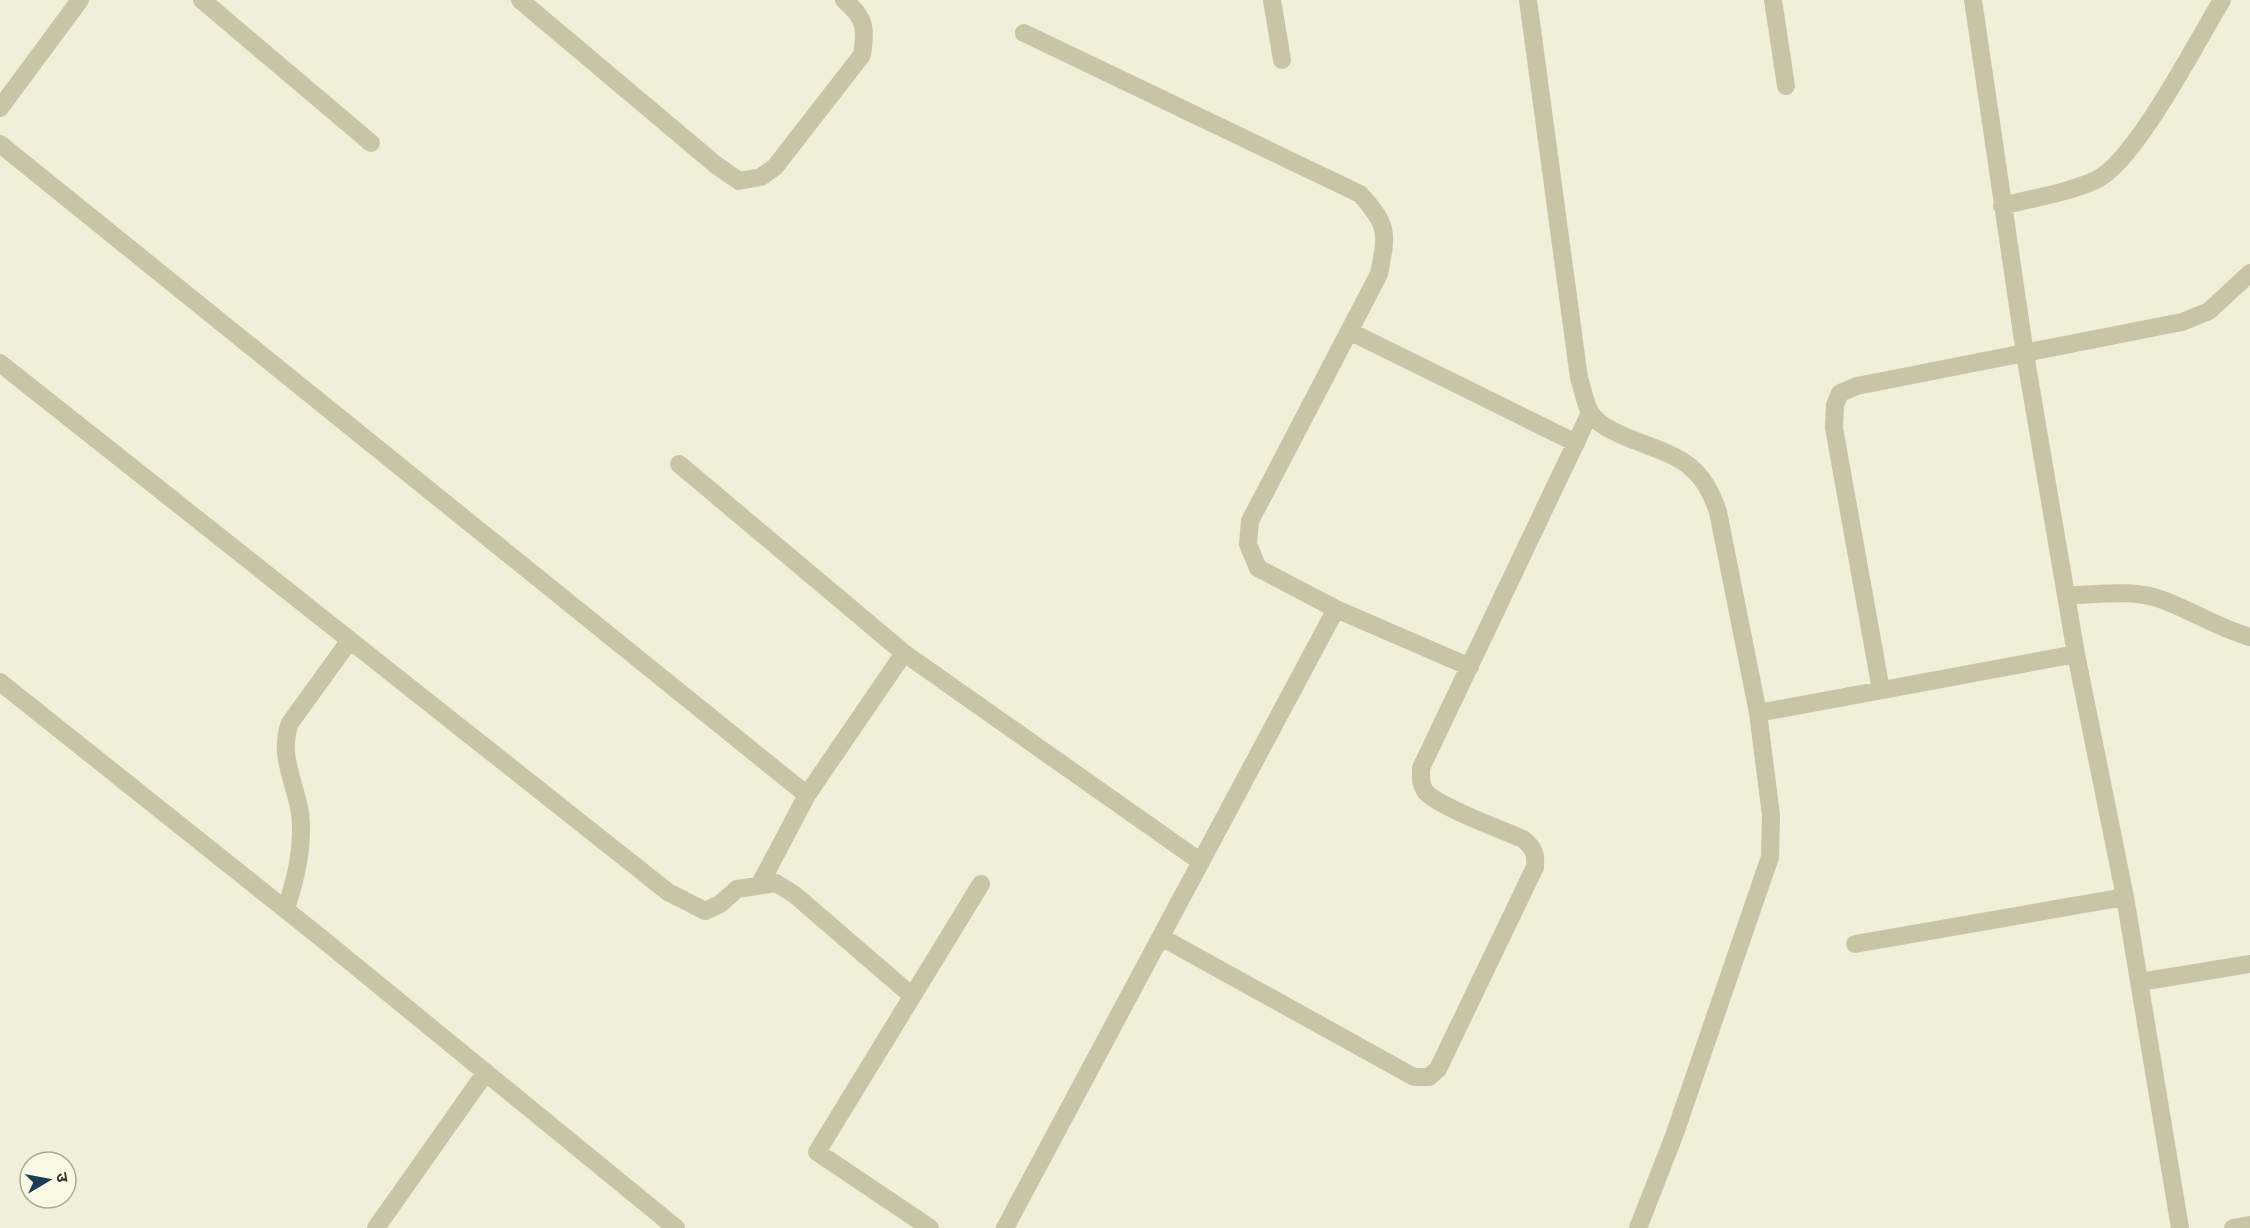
<svg xmlns="http://www.w3.org/2000/svg" width="2250" height="1228" font-family="Commissioner,'Noto Sans Devanagari',sans-serif">
<style>
.lines{fill:none;stroke-linecap:round;stroke-linejoin:round}
.street{stroke:#c9c4a5;stroke-width:18}
</style>
<rect width="100%" height="100%" fill="#f1efd9"/>
<g class="lines">
<path class="street" d="M202 0 371 143
M520 0 716 165 739 181 761 177 775 167 862 55C866 29 866 18 844 0
M1272 0 1282 60
M1528 0 1579 378C1583 389 1585 405 1591 414 1600 426 1613 431 1626 437 1673 456 1701 459 1718 512L1758 713 1771 815 1770 857 1674 1136 1638 1228
M1773 0 1786 86
M1973 0 2025 354 2076 654 2125 897 2180 1228
M0 108 80 0
M0 144 807 795
M2002 206C2033 198 2067 193 2096 180 2135 162 2197 41 2222 0
M1349 331 1576 443
M0 363 668 892 705 911 720 904 737 889 776 883 795 895 911 995
M679 464 904 653 1201 862
M2067 595C2096 595 2132 589 2160 599 2191 610 2218 628 2250 637
M1336 609 1470 667
M0 682 320 937 676 1228
M1881 690 1834 428 1835 405 1840 393 1857 386 2182 322 2209 311 2250 273
M1758 713 2076 654
M760 884 807 795 904 653
M286 909C296 877 304 847 300 813 295 781 278 755 290 723L350 640
M1161 937 1414 1077H1429L1438 1069 1535 867C1536 853 1534 848 1523 839 1503 830 1436 806 1425 791 1420 784 1421 777 1421 768L1590 413
M1855 944 2125 897
M2140 982 2250 964
M376 1228 486 1072
M930 1228 817 1152 981 884
M1005 1228 1336 609 1258 568 1248 544 1250 521 1379 274C1387 233 1389 226 1360 194L1024 33
M2233 1228 2250 1225"/>
</g>
<g transform="translate(48 1180) rotate(80)"><circle r="28" fill="#f9f8e5" stroke="#aba899" stroke-width="1.5"/>
<path d="M0-4.5L10 22L0 15L-10 22Z" fill="#1c3c57"/>
<text y="-9" font-size="16" font-weight="bold" text-anchor="middle" fill="#353126">उ</text>
</g>
</svg>
